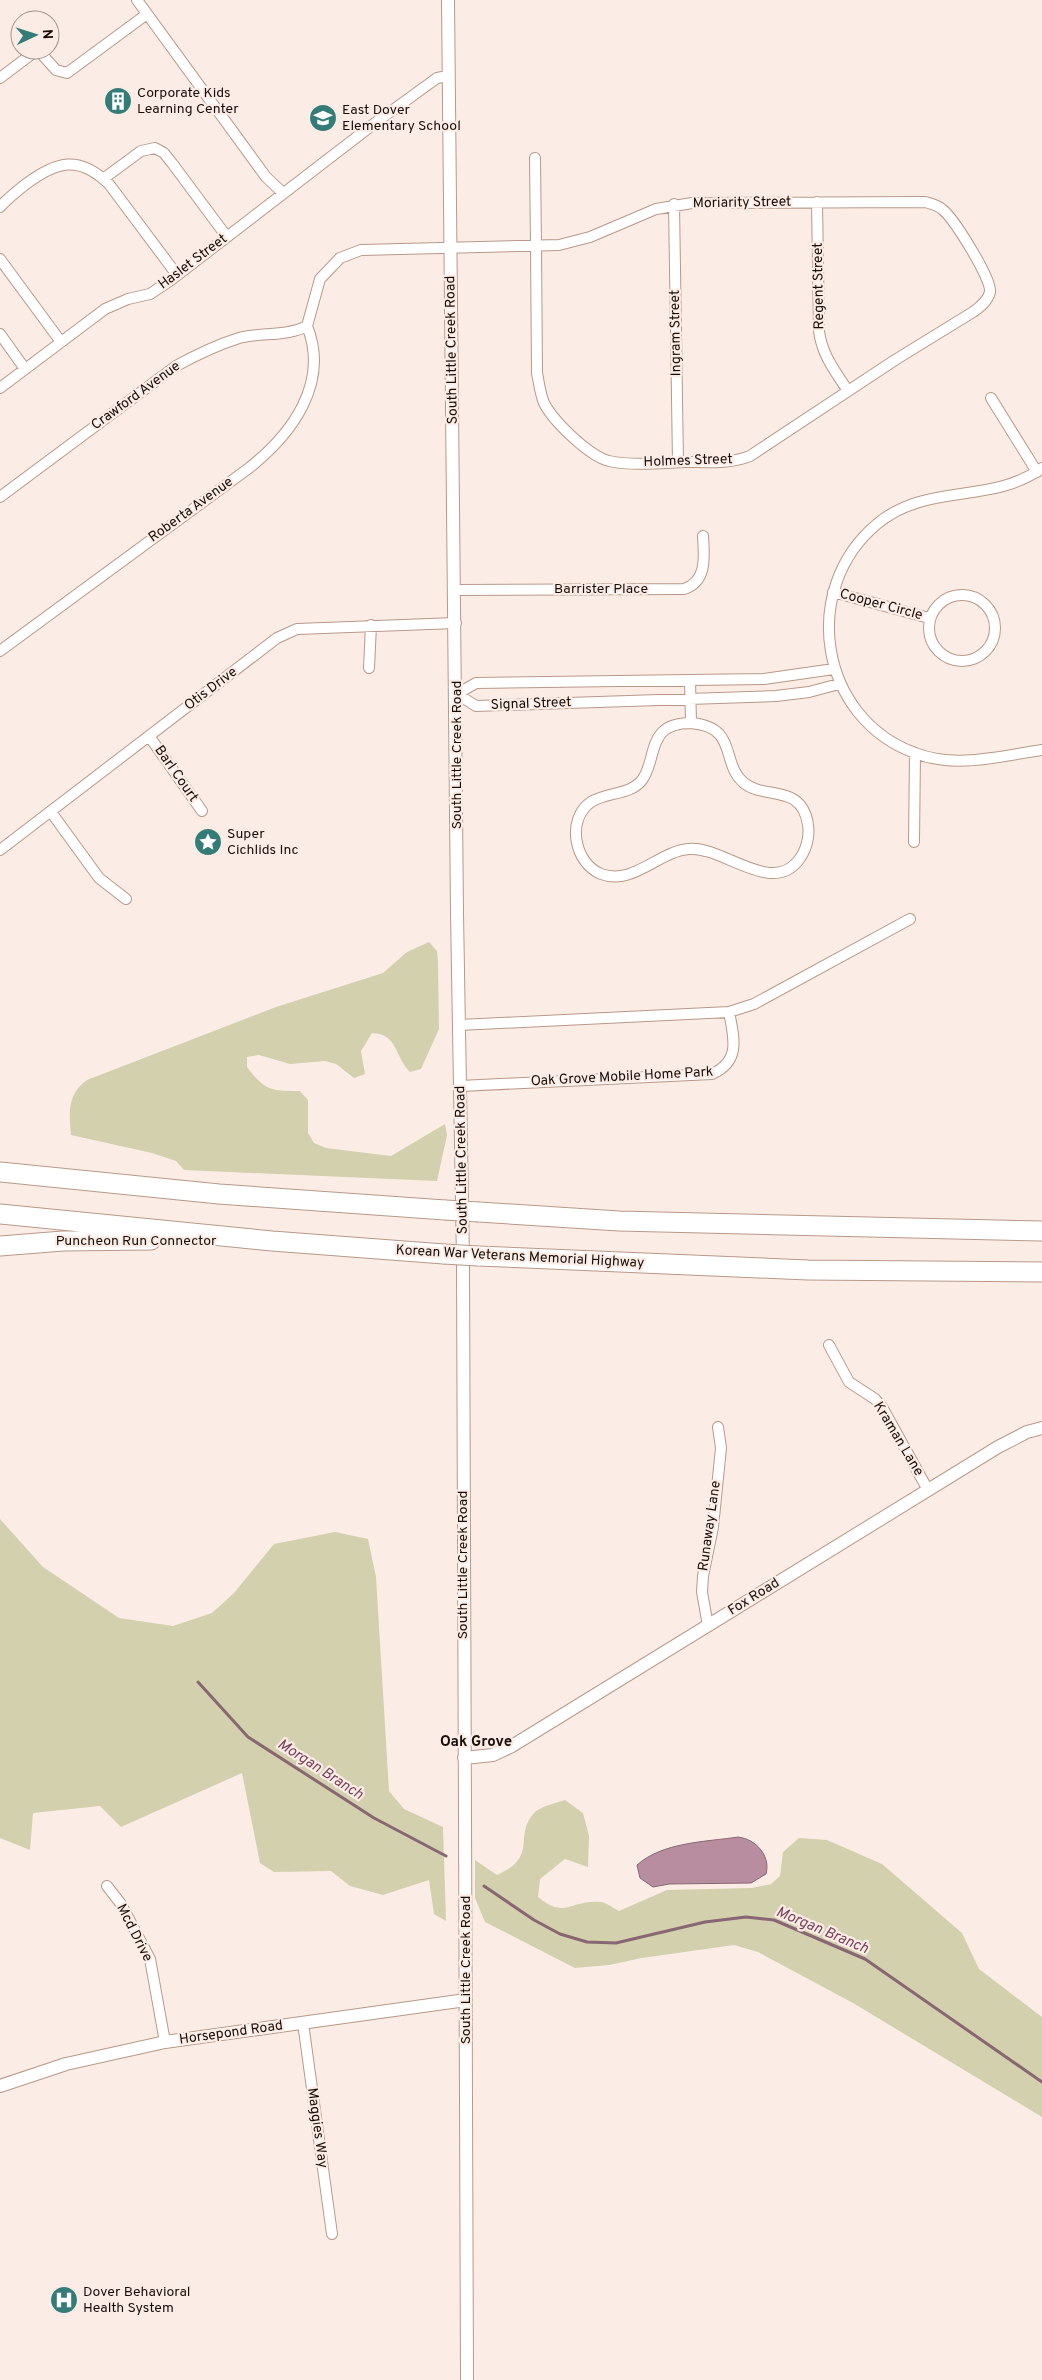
<svg xmlns="http://www.w3.org/2000/svg" width="1042" height="2380" font-family="Overpass,sans-serif">
<style>
.green{fill:#d2d0ad}
.water{fill:#b88da0;stroke:#886772}
.lines{fill:none;stroke-linecap:round;stroke-linejoin:round}
.stream{stroke:#886772;stroke-width:3}
.minor-casing{stroke:#b99887;stroke-width:12}
.tertiary-casing{stroke:#b99887;stroke-width:14}
.motorway-casing{stroke:#b99887;stroke-width:21}
.minor{stroke:#fff;stroke-width:10}
.tertiary{stroke:#fff;stroke-width:12}
.motorway{stroke:#fff;stroke-width:19}
.motorway-bridge-casing{stroke:#b99887;stroke-width:21;stroke-linecap:butt}
.motorway-bridge{stroke:#fff;stroke-width:19}
.labels{text-anchor:middle;dominant-baseline:central;stroke-width:4.5;stroke-linejoin:round;paint-order:stroke}
.poi-label{font-size:14px;fill:#180d07;stroke:#fbede6;text-anchor:start}
.street-label{font-size:14px;fill:#180d07;stroke:#fbede6}
.neighbourhood-label{font-size:15px;font-weight:bold;fill:#180d07;stroke:#fbede6}
.water-label{font-size:15px;font-style:italic;fill:#79405c;stroke:#fbede6}
</style>
<rect width="100%" height="100%" fill="#fbede6"/>
<path class="green" d="M429 942 437 951 438 962 439 1029 421 1069 410 1072C394 1056 398 1034 372 1033L361 1051 365 1074 354 1078 336 1064 325 1061 290 1064 259 1055 247 1057V1067C265 1091 271 1091 300 1091L308 1100V1133L314 1143 326 1148 391 1156 445 1124 447 1135 437 1181 184 1170 176 1161 152 1153 71 1135C69 1113 67 1094 87 1080L276 1007 383 973 407 952Z
M0 1519 43 1567 119 1618 173 1626 212 1613 234 1593 274 1544 335 1532 368 1539 376 1577 389 1791 404 1809 443 1827 446 1921 434 1914 429 1880 383 1895 350 1886 331 1871 274 1872 260 1863 242 1773 121 1827 100 1806 33 1813 30 1850 0 1838Z
M565 1800 583 1813 589 1836 588 1867 565 1859 540 1879 538 1897C565 1920 571 1899 601 1902 607 1903 613 1908 619 1911L667 1890 752 1888 771 1884 780 1876 783 1852 799 1838 827 1840 882 1864 962 1933 979 1969 1042 2017V2117L853 2003 758 1952 734 1945 642 1958 609 1965 575 1968 485 1922 475 1898V1860L497 1875C540 1856 512 1836 535 1812 542 1806 556 1803 565 1800Z"/>
<path class="water" d="M738 1837C756 1839 771 1856 766 1874L751 1883 669 1884 653 1887 640 1878 637 1865C663 1842 705 1842 738 1837Z"/>
<g class="lines">
<path class="stream" d="M198 1682 248 1737 374 1818 446 1856
M484 1886 534 1920 560 1934 587 1942 616 1943 705 1922 746 1917 774 1920 865 1959 1042 2082"/>
<g class="minor-casing">
<path id="minor" d="M137 0 266 177 283 193
M38 50 56 70 67 73 147 14
M0 78 37 50
M103 179 141 151 155 148 164 153 172 163 227 237
M817 202 819 331C822 355 835 371 848 391
M674 204 678 462
M0 207C8 198 17 191 26 184 57 161 79 155 109 184L177 275
M0 259 61 342
M0 334 25 369
M0 388 105 309 128 299 150 294 171 280 375 123 437 78 448 76
M991 398 1037 472
M1042 468C991 505 927 482 877 524 799 589 819 718 915 753 956 769 1000 756 1042 750
M0 497 176 366C196 355 217 345 239 338 262 332 286 337 307 326L320 279 340 258 361 250 559 245 590 237 656 209 692 203 925 202C932 204 938 205 943 210 954 219 992 279 990 292 988 301 980 307 973 312L895 360 750 456C730 464 707 462 685 462 661 463 633 466 609 461 589 456 553 421 544 403 540 393 539 383 537 373L536 246 535 158
M456 590 684 589C708 581 704 555 703 536
M833 592 929 618
M929 628a33 33 0 1 1 66 0a33 33 0 1 1-66 0Z
M0 651 249 468C292 434 330 383 307 326
M369 668 371 625
M834 669 764 679 476 683 457 694 476 706 776 696 809 692 839 684
M690 680 691 723C645 723 658 759 642 780 631 795 606 792 591 802 566 819 574 863 601 874 633 886 659 851 689 849 723 846 770 895 798 861 806 851 810 837 808 825 802 783 765 800 744 783 720 763 739 727 691 723
M149 736 202 811
M51 812 99 878 126 899
M914 842 915 753
M0 850 277 638 297 629 456 623
M459 1025 729 1012 754 1004 910 919
M460 1086 712 1074C741 1061 734 1038 729 1012
M829 1345 849 1382 875 1399 882 1407 928 1490
M708 1626 702 1592 703 1576 713 1527 721 1448 718 1427
M107 1886 121 1904 150 1959 165 2042
M303 2023 332 2234"/>
</g>
<g class="tertiary-casing">
<path id="tertiary" d="M448 0 457 913 463 1261 467 2380
M464 1758 493 1755 512 1746 998 1447 1027 1432 1042 1428
M0 2086 66 2064 165 2042 466 2000"/>
</g>
<g class="motorway-casing">
<path id="motorway" d="M0 1172 219 1194 445 1210
M479 1212 619 1221 1042 1231
M0 1214 272 1241 444 1254
M0 1246 63 1241 151 1240
M478 1256 808 1270 1042 1272"/>
</g>
<use href="#minor" class="minor"/>
<use href="#tertiary" class="tertiary"/>
<use href="#motorway" class="motorway"/>
<g class="motorway-bridge-casing">
<path id="motorway-bridge" d="M445 1210 479 1212
M444 1254 478 1256"/>
</g>
<use href="#motorway-bridge" class="motorway-bridge"/>
</g>
<defs>
<g id="building-disc" transform="scale(1.4375)"><circle r="9.5" fill="#347c77" stroke="#fbede6"/><path d="M-4-6H4V6H1V3H-1V6H-4ZM-2.5-4.3h1.7v1.8h-1.7ZM.8-4.3h1.7v1.8H.8ZM-2.5-1h1.7V.8h-1.7ZM.8-1h1.7V.8H.8Z" fill="#fff"/></g>
<g id="school-disc" transform="scale(1.4375)"><circle r="9.5" fill="#347c77" stroke="#fbede6"/><path d="M0-5L7-2L0 1L-7-2ZM-4 1L0 2.5L4 1V4Q0 6-4 4Z" fill="#fff"/></g>
<g id="sight-disc" transform="scale(1.4375)"><circle r="9.5" fill="#347c77" stroke="#fbede6"/><path d="M0-6L1.8-2.2L6-1.7L2.9 1.2L3.7 5.4L0 3.3L-3.7 5.4L-2.9 1.2L-6-1.7L-1.8-2.2Z" fill="#fff"/></g>
<g id="hospital-disc" transform="scale(1.4375)"><circle r="9.5" fill="#347c77" stroke="#fbede6"/><path d="M-5-5h3v3.5h4V-5h3V5h-3V1.5h-4V5h-3Z" fill="#fff"/></g>
</defs>
<g fill-rule="evenodd">
<use href="#building-disc" x="118" y="101"/>
<use href="#school-disc" x="323" y="118"/>
<use href="#sight-disc" x="208" y="842"/>
<use href="#hospital-disc" x="64" y="2300"/>
</g>
<g class="labels">
<g class="poi-label">
<text x="137" y="93">Corporate Kids<tspan x="137" dy="16">Learning Center</tspan></text>
<text x="342" y="110">East Dover<tspan x="342" dy="16">Elementary School</tspan></text>
<text x="227" y="834">Super<tspan x="227" dy="16">Cichlids Inc</tspan></text>
<text x="83" y="2292">Dover Behavioral<tspan x="83" dy="16">Health System</tspan></text>
</g>
<g class="street-label">
<text transform="translate(742 203) rotate(-1)">Moriarity Street</text>
<text transform="translate(193 262) rotate(-37)">Haslet Street</text>
<text transform="translate(819 286) rotate(-91)">Regent Street</text>
<text transform="translate(676 333) rotate(-91)">Ingram Street</text>
<text transform="translate(452 350) rotate(-91)">South Little Creek Road</text>
<text transform="translate(136 396) rotate(-36)">Crawford Avenue</text>
<text transform="translate(688 461) rotate(-2)">Holmes Street</text>
<text transform="translate(191 510) rotate(-36)">Roberta Avenue</text>
<text x="601" y="589">Barrister Place</text>
<text transform="translate(881 605) rotate(15)">Cooper Circle</text>
<text transform="translate(211 689) rotate(-37)">Otis Drive</text>
<text transform="translate(531 704) rotate(-2)">Signal Street</text>
<text transform="translate(457 755) rotate(-90)">South Little Creek Road</text>
<text transform="translate(176 774) rotate(55)">Barl Court</text>
<text transform="translate(622 1077) rotate(-3)">Oak Grove Mobile Home Park</text>
<text transform="translate(462 1160) rotate(-91)">South Little Creek Road</text>
<text x="136" y="1241">Puncheon Run Connector</text>
<text transform="translate(520 1257) rotate(3)">Korean War Veterans Memorial Highway</text>
<text transform="translate(898 1439) rotate(59)">Kraman Lane</text>
<text transform="translate(710 1526) rotate(-82)">Runaway Lane</text>
<text transform="translate(463 1565) rotate(-90)">South Little Creek Road</text>
<text transform="translate(754 1597) rotate(-32)">Fox Road</text>
<text transform="translate(134 1933) rotate(63)">Mcd Drive</text>
<text transform="translate(466 1970) rotate(-90)">South Little Creek Road</text>
<text transform="translate(231 2033) rotate(-8)">Horsepond Road</text>
<text transform="translate(317 2128) rotate(82)">Maggies Way</text>
</g>
<g class="neighbourhood-label">
<text x="476" y="1742">Oak Grove</text>
</g>
<g class="water-label">
<text transform="translate(320 1770) rotate(33)">Morgan Branch</text>
<text transform="translate(822 1931) rotate(23)">Morgan Branch</text>
</g>
</g>
<g transform="translate(35 35) rotate(86)"><circle r="24" fill="#fbede6" stroke="#a0938d"/>
<path d="M0-4L9 19L0 12L-9 19Z" fill="#347c77"/>
<text y="-8" font-size="14" font-weight="bold" text-anchor="middle" fill="#180d07">N</text>
</g>
</svg>
